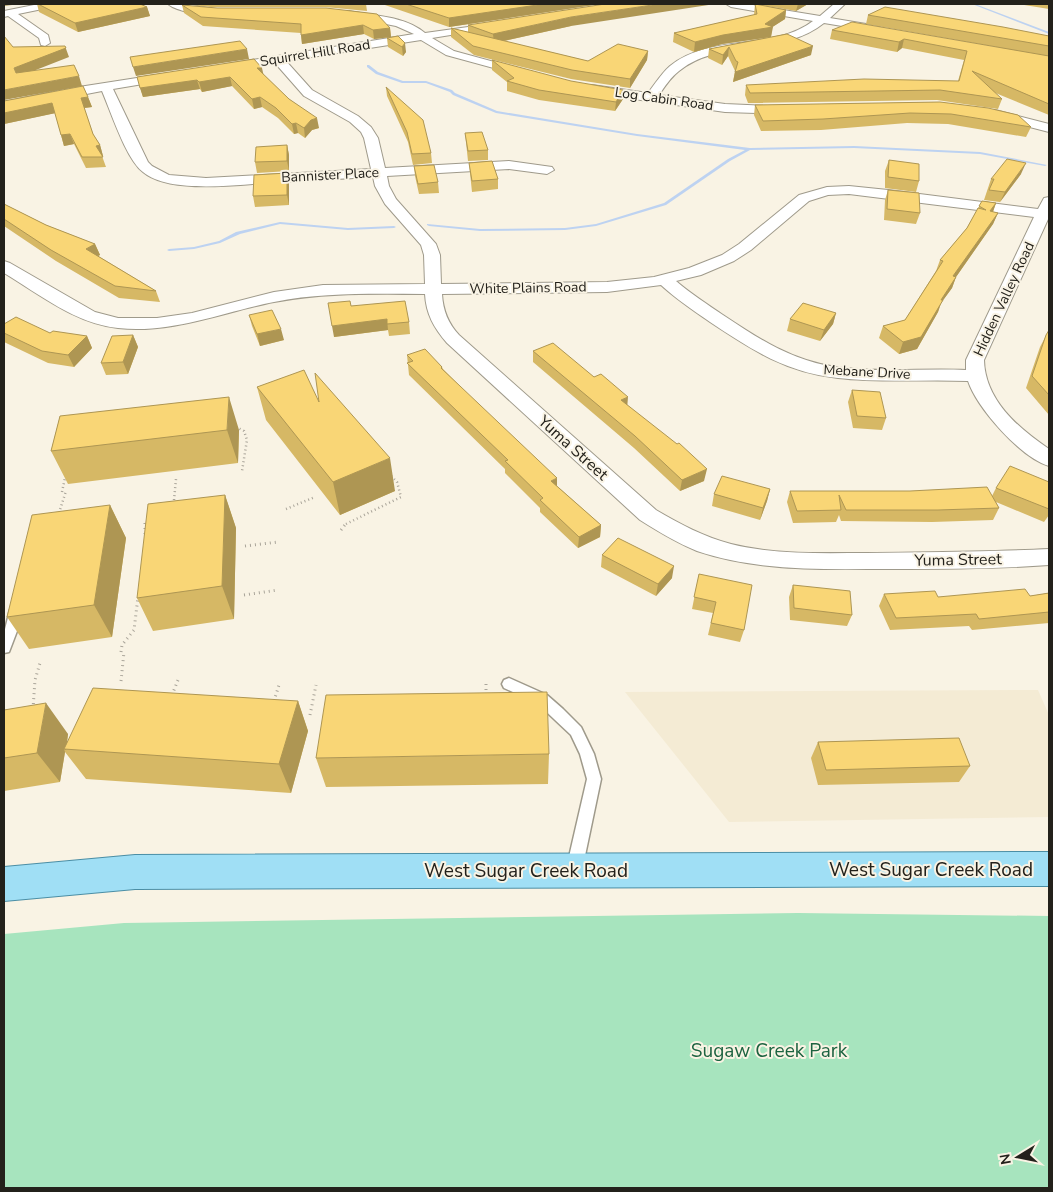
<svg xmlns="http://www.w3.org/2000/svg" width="1053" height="1192" font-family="'Nunito Sans',sans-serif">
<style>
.built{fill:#f4ebd4}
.green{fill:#a7e4be}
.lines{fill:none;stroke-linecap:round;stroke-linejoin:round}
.stream{fill:#bdd2f1;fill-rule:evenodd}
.lane-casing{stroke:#9f9a8b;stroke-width:3}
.street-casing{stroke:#9f9a8b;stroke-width:2}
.primary-casing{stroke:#4b8ea5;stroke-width:2}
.path-far1{stroke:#aaa59a;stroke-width:2.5;stroke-dasharray:1 3;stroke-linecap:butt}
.path{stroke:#aaa59a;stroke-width:3;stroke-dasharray:1 4;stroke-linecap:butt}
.lane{fill:#fff;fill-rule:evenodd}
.street{fill:#fff;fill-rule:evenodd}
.primary{fill:#a0dff5;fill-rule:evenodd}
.wall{fill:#d6b865}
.shaded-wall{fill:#ae9653}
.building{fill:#f9d676;stroke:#ae9653}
.labels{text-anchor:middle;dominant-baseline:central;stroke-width:4;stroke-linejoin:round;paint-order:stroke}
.far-street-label{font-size:14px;fill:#23211b;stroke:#f9f3e4}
.street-label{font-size:16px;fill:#23211b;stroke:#f9f3e4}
.near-street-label{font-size:19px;fill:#23211b;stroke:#f9f3e4}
.near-park-label{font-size:19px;fill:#1c6340;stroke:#f9f3e4}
</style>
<rect width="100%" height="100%" fill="#f9f3e4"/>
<path class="built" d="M1038 690 1049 715V817L729 822 625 692Z"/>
<path class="green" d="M798 913 1049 916V1188H4V934L124 923Z"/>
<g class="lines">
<path class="stream" d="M972 4H975L1049 32V34Z
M367 65H369L378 72 403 81H426L452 90 455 93 497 111 637 134 750 148 854 146 980 152 1047 165 1045 166 980 154 854 148 750 150 730 161 666 205 596 226 565 230 480 231 429 226 427 225V224L480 229 565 228 596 224 664 203 728 159 745 150 637 136 496 113 453 95 450 92 426 83H402L376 74 367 67Z
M280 222 348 228 394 226 396 227 394 228 348 230 280 224 240 234 220 243 194 249 169 251 167 250 169 249 194 247 219 241 236 232Z"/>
<g class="lane-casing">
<path id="lane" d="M16 605 20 607 22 610 17 631 9 652 4 653V633L10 610 12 607Z
M509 678 547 695 563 709 581 727 594 754 601 779 582 870 580 875 574 878 568 875 566 870 587 779 580 754 571 735 537 703 504 688 502 684 504 680Z"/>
</g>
<g class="street-casing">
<path id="street" d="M39 4H58L57 6 18 14 48 35 50 43 45 46 41 45 39 38 8 16 4 17V11Z
M168 4C178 3 211 6 218 12 210 19 176 11 168 4Z
M726 4H747L820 16 834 4H845L830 18 878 26 883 29 878 32 824 23C782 57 719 38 679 71 671 77 665 86 659 95L725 104 791 107 793 110 787 114 725 112 592 93 586 89 592 85 648 93C655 84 661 74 670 66 711 33 772 52 813 21L731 7Z
M349 11C374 16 405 16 425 33L504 22 505 24 504 26 500 27 432 38 454 51 527 71 529 73 523 76 446 55 421 40 286 61 312 90 358 116 371 127 378 138 385 168 509 161 552 167 554 170 547 174 509 169 387 176 389 186 396 199 436 244 440 255 441 284 607 282 654 277 689 268 722 255 739 244 799 195 827 187 849 186 888 190 1038 209 1044 198 1049 197V217L984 360C985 400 1018 428 1049 449V466C1021 458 977 408 968 381 925 379 881 383 838 378 787 373 752 350 710 322 693 310 676 299 661 285L607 292 442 294C443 311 448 323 459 335L656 510C680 524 704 537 731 544 775 555 822 553 867 553 928 552 988 552 1049 549V565C996 569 943 569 889 569 824 569 760 572 697 551 677 543 659 532 640 520L447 343C434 328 426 314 425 294 375 294 324 292 274 302 223 312 172 334 118 328 76 324 39 294 4 273V261L10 263 95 312 118 318H157L192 313 274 292 323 285 425 284 424 255 421 245 385 204 375 186 373 177C341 179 309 180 278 182 243 184 170 195 143 172 126 159 111 112 102 91L4 110V102L66 89 169 73 175 77 173 79 113 89 148 162 152 166 169 175 206 178 371 169 364 138 361 132 350 122 304 96 275 63 227 70 221 67 227 64 414 34 396 26 345 16 344 14ZM849 194 1034 217 966 360V370C923 368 879 373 836 367 792 361 759 339 723 315 707 304 691 294 676 281L701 275 734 261 751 250 809 201 828 195Z
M995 110 1049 124V132L991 117 989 114Z"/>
</g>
<g class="primary-casing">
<path id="primary" d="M1049 852V886L135 889 4 901V867L135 855Z"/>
</g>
<path class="path-far1" d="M236 427 244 431 247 440 242 471
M62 492 66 473
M174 500 176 479
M286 509 315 497
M59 513 66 491
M346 524 401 497 397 482 391 476"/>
<path class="path" d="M145 523V536
M341 530 347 522
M245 546 278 542
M244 595 278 590
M121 652 122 645 134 630 138 597
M121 681 124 652
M486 684V697
M172 695 178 680
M274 701 279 685
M33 709 35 680 40 663
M310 715 316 685"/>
<use href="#lane" class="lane"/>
<use href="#street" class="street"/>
<use href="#primary" class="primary"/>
</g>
<path class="wall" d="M25 4H140L147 7 150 16 78 32 39 12 37 4 26 5Z
M183 4H366L367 11 325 7H211Z
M382 4H600L449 27Z
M755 4H808L796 11Z
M755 4 786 10 785 19 772 27 771 37 722 44 694 52 673 42 674 33 754 15Z
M1018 4H1049V9Z
M182 5 390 28 391 37 374 39 364 34 302 44 301 33 203 26 184 13Z
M868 15 1049 36V115L993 92 1002 99 998 109 937 100 748 103 745 95 746 85 958 81 964 60 902 48 897 52 830 39 832 30 1002 48 866 24Z
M468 25 571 26 504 41 588 61 648 51 647 60 630 88 571 79 474 55 451 37V28L468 32Z
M787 34 811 55 733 82 735 71 728 56 722 65 708 58 709 49Z
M398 36 406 52 403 56 388 47 387 38Z
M492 60 623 99 615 111 539 100 507 91V82L492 70Z
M263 74 319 128 312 130 305 138 298 133 294 134 278 118 262 107 254 109 232 86 202 92 200 89 143 97 137 77Z
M386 87 431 153 432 163 413 165 408 142 387 96Z
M88 97 92 107 84 108 93 134 100 145 103 156H102L106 167 86 168 74 144 64 146 55 113 4 124V101Z
M940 102 1031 127 1026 137 948 124 907 123 821 130 761 131 754 115 755 105Z
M465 133 488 150V160L468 161Z
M287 145 289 155V171L257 173 255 162Z
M889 160 919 181 916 192 885 188V171Z
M469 163 498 179V189L472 192 470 173Z
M414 166 438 182 439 193 419 194 415 176Z
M1021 174 1000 202 984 200 991 179Z
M289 183V205L255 207 253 196Z
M888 190 920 213 916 224 884 220 885 200Z
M982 201 996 203 993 212 998 213 993 224 956 277 952 288 941 303 938 312 917 349 899 354 879 338 883 326 905 320 936 271 940 260 967 228Z
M4 204 46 225 95 244 100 255 98 256 156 291 160 302 119 298 56 261 4 226Z
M351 306 409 322 410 334 389 336 388 330 334 337Z
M836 313 833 324 820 341 787 331 790 319Z
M249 315 284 340 260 346 252 326Z
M4 324 50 333 87 336 92 348 74 367 48 363 4 342Z
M1049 330V415L1026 388 1040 347Z
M133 335 138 347 128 374 106 375 101 363Z
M533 351 627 405 704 481 680 491 634 448 533 362Z
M407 355 442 367 443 369 557 486 601 525 600 537 578 548 540 512V508L505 473V469L409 375Z
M257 387 319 402 395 491 340 515 266 420Z
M852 390 886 418 882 430 853 428 848 402Z
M60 416 239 430 238 463 68 484 51 451Z
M1049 482V515L1044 522 996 502 999 508 993 520 932 522 841 521 839 515 836 522 793 523 787 502 790 491 992 496 996 488Z
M770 489 767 501 760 520 712 506 714 494Z
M225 495 236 528 234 619 153 631 137 598Z
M110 505 126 538 112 637 29 649 7 617Z
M602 555 672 578 656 596 601 567Z
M699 574 744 630 740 642 708 635 713 613 692 609Z
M793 585 852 615 847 626 790 620 789 597Z
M1049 593V623L972 630 969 626 890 630 879 606 884 594 938 597 1030 596Z
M298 701 308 731 291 793 86 779 65 752 60 782 4 791V710L68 734 67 742Z
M818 742 970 766 959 782 818 785 811 758Z
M549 754 548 784 326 787 316 758Z"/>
<path class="shaded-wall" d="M4 4H20L4 6Z
M544 4H600L449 27V18Z
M659 4H715L571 26 494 43 493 34 571 17Z
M798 4H808L796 11Z
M147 7 150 16 78 32 75 23Z
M786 10 785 19 771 28 773 27 771 37 722 44 694 52 695 42 765 24Z
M363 25 364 34 302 44 301 35Z
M390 28 391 37 374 39 373 30Z
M904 39 902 48 897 52 899 42Z
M405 43 406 52 403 56 402 47Z
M65 46 69 57 18 77 16 73 14 68Z
M813 46 811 55 733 82 735 72Z
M729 47 728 56 722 65 723 55Z
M247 49 249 59 136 76 133 67Z
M648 51 647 60 630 88V79Z
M257 68H262L264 77Z
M79 76 82 86 4 100V90Z
M230 77 232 86 202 92 199 82Z
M197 80 200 89 143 97 140 88Z
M623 90V99L615 111 616 102Z
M88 97 92 107 84 108 81 98Z
M260 97 262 107 254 109 252 99Z
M52 103 56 113 4 124V113Z
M317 118 319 128 312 130 305 138 304 128 311 120Z
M296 123 298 133 294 134 292 124Z
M70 134 74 144 64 146 61 135Z
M100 145 103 156H100L96 146Z
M287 145 289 155V171L287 161Z
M1026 163 1021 174 1000 202 1005 192Z
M287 173 289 183V205L287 195Z
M996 203 992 214 990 211Z
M998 213 993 224 949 287 953 276Z
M95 244 100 255 90 260 86 249Z
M956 277 952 288 941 303 938 312 917 349 899 354 903 342 941 300Z
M836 313 833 324 820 341 824 330Z
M387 319 388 330 334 337 332 326Z
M281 329 284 340 260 346 257 334Z
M133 335 138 347 128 374 123 362Z
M87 336 92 348 74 367 68 355Z
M229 397 239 430 238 463 227 430Z
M628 397 627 409 621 400Z
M390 458 395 491 340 515 333 482Z
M707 469 704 481 680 491 682 480Z
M557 478V490L551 481Z
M770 489 767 501 760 520 763 508Z
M225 495 236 528 234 619 222 586Z
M110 505 126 538 112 637 94 605Z
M601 525 600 537 578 548 579 537Z
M674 566 672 578 656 596 658 584Z
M298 701 308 731 291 793 279 764Z
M46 703 68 734 66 750 64 749 65 752 60 782 37 753Z"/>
<path class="building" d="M38 4H140L147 7 75 23Z
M406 4H544L449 18Z
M605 4H659L571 17 493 34 468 25Z
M755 4 786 10 765 24 773 27 723 35 695 42 674 33 757 14Z
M182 5 217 8H326L377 14 390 28 373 30 363 25 301 35V24L201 17Z
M885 7 1003 27 1049 36V46L868 15Z
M852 22 1049 56V104L972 71 1002 99 940 90 750 93 746 85 864 79 959 81 967 51 904 39 899 42 832 30Z
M451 28 588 61 618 44 648 51 630 79 572 70 473 46Z
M787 34 813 46 735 72 738 62 736 61 729 47 723 55 709 49Z
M4 36 13 47 65 46 66 48 14 68 16 73 74 65 79 76 4 90Z
M398 36 405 43 402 47 387 38Z
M240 41 247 49 133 67 130 57Z
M254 59 262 68H257L289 99 317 118 311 120 304 128 296 123 292 124 276 108 260 97 252 99 230 77 199 82 197 80 140 88 137 77Z
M492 60 571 81 623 90 616 102 539 90 507 81 514 78Z
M83 86 88 97 81 98 93 134 100 145 96 146 103 157H82L70 134 61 135 52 103 4 113V101Z
M386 87 423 120 431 153 412 154 407 132Z
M940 102 988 108 1018 115 1031 127 951 114 910 113 823 119 763 121 755 105Z
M482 132 488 150 468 151 465 133Z
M287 145V161L255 162 256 147Z
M1007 159 1026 163 1005 192 989 190 994 179H991Z
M889 160 919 164V181L888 177Z
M492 161 498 179 472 181 469 163Z
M434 165 438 182 418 184 414 166Z
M287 173V195L253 196 254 175Z
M888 190 919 193 920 213 887 209Z
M982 201 996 203 990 211 998 213 953 276 956 277 941 300H943L921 337 903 342 883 326 905 320 943 261 940 260 967 228 978 208 986 210 979 206Z
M4 204 46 225 95 244 86 249 156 291 115 286 51 250 4 219Z
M350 301 351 306 405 301 409 322 387 324V319L332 326 328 303Z
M803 303 836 313 824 330 790 319Z
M272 310 281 329 257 334 249 315Z
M16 317 50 333 53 331 87 336 68 355 42 351 4 333V324Z
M1049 330V395L1032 376 1046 335Z
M133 335 123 362 101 363 112 336Z
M553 343 594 377 601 374 628 397 621 400 677 444 679 443 707 469 682 480 635 436 533 351Z
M425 349 442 367 441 368 557 478 551 481 601 525 579 537 540 500 543 498 505 461 508 460 407 363 413 361 407 355Z
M304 370 319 402 315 373 390 458 333 482 257 387Z
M852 390 880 392 886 418 857 416Z
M229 397 227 430 51 451 60 416Z
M1010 466 1049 482V509L996 488Z
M722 476 770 489 763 508 714 494Z
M987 487 999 508 938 510H846L839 495 841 510 797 511 790 491H910Z
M225 495 222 586 137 598 148 504Z
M110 505 94 605 7 617 32 515Z
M618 538 674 566 658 584 602 555Z
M699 574 752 585 744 630 711 623 716 602 694 597Z
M793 585 850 591 852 615 794 608Z
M1025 589 1030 596 1049 593V612L979 619 976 614 896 618 884 594 935 591 938 597Z
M93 688 298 701 279 764 64 749Z
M547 692 549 754 316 758 326 695Z
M46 703 37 753 4 758V710Z
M959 738 970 766 826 770 818 742Z"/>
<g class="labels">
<g class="far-street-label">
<text transform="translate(315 53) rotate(-9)">Squirrel Hill Road</text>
<text transform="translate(664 99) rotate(8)">Log Cabin Road</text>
<text transform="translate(330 175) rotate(-3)">Bannister Place</text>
<text transform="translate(528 288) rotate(-1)">White Plains Road</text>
<text transform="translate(1004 299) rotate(-65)">Hidden Valley Road</text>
<text transform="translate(867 372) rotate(3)">Mebane Drive</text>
</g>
<g class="street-label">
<text transform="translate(573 448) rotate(42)">Yuma Street</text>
<text transform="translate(958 560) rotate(-1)">Yuma Street</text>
</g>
<g class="near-street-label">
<text x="931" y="870">West Sugar Creek Road</text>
<text x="526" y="871">West Sugar Creek Road</text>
</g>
<g class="near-park-label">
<text x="769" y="1051">Sugaw Creek Park</text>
</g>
</g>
<rect width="1053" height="1192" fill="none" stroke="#23211b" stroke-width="10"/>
<g transform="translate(1018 1157) rotate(260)" stroke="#f9f3e4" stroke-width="4" paint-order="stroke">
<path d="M0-4L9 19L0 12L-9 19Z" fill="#23211b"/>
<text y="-8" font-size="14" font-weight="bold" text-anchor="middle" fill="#23211b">N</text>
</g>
</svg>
